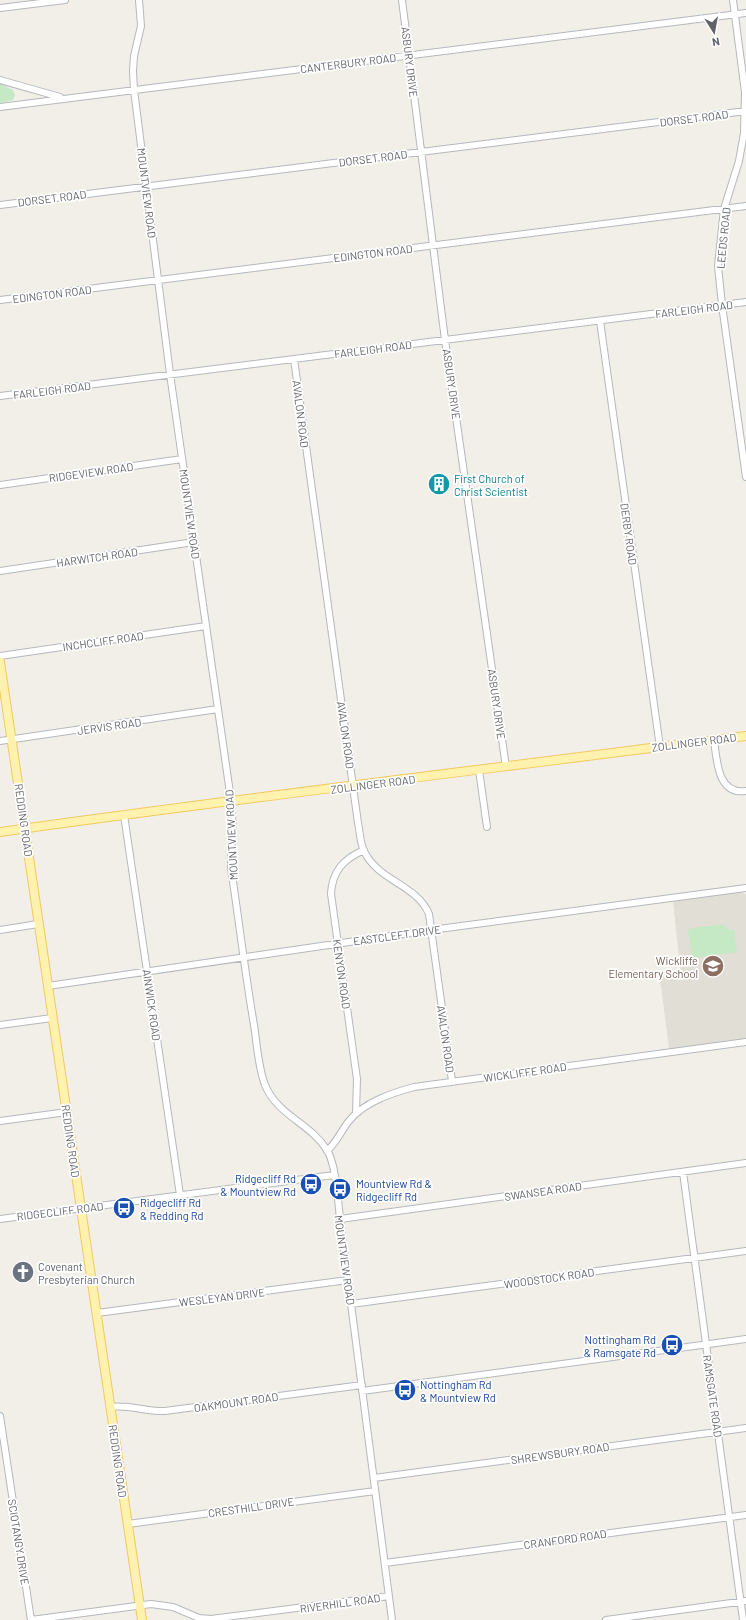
<svg xmlns="http://www.w3.org/2000/svg" width="746" height="1620" font-family="Barlow,sans-serif">
<style>
.education{fill:#e1ded6}
.green{fill:#c5e8c5}
.lines{fill:none;stroke-linecap:round;stroke-linejoin:round}
.minor-casing{stroke:#b5b8bc;stroke-width:8}
.major-casing{stroke:#f2c960;stroke-width:10}
.minor{stroke:#fff;stroke-width:6}
.major{stroke:#fff2af;stroke-width:8}
.labels{text-anchor:middle;dominant-baseline:central;stroke-width:3.5;stroke-linejoin:round;paint-order:stroke}
.street-label{font-size:11px;fill:#5f6368;stroke:#fff}
.culture-label{font-size:11px;fill:#0d838f;stroke:#fff;text-anchor:start}
.education-label{font-size:11px;fill:#785e54;stroke:#fff;text-anchor:end}
.transit-label{font-size:11px;fill:#164399;stroke:#fff;text-anchor:start}
.worship-label{font-size:11px;fill:#5b616d;stroke:#fff;text-anchor:start}
</style>
<rect width="100%" height="100%" fill="#f1efe8"/>
<path class="education" d="M739 892 746 894V1039L669 1049 660 978 681 976 673 901Z"/>
<path class="green" d="M0 84 13 90 15 95 13 100 0 103Z
M723 924 730 930H734L737 952 692 958 688 929Z"/>
<g class="lines">
<g class="minor-casing">
<path id="minor" d="M139 0 141 26 134 56 133 71 134 90 170 374 231 800 233 830 231 850V868C239 921 245 973 254 1025 257 1044 258 1067 265 1085 278 1116 310 1123 327 1150 336 1164 338 1201 340 1219L392 1620
M402 0 445 340 506 767
M733 0 745 92 744 133 739 161 724 209 718 266 722 305 746 477
M0 8 65 0
M0 80 60 97
M0 107 746 13
M0 205 746 111
M0 300 746 206
M600 321 660 747
M294 359 358 823C360 832 360 843 364 851 378 881 416 884 429 914L452 1081
M0 396 746 302
M0 485 182 459
M0 571 194 542
M0 656 206 626
M714 740C717 760 717 795 746 791
M0 741 218 709
M479 770 487 827
M124 815 180 1195
M0 930 38 924
M48 986 431 930 746 888
M0 1025 52 1018
M356 1113 357 1079 331 894C332 872 343 859 364 850
M0 1121 67 1112
M327 1151C337 1142 341 1131 349 1121 364 1102 392 1093 414 1087L746 1042
M683 1172 743 1620
M0 1219 334 1175
M340 1219 746 1163
M351 1304 746 1251
M97 1313 348 1280
M362 1391 746 1339
M110 1407C129 1404 146 1412 165 1411L362 1385
M0 1416 31 1620
M374 1478 746 1428
M128 1524 375 1491
M385 1563 746 1515
M31 1620 151 1604 173 1607 199 1618 211 1619 389 1596
M606 1620 746 1601"/>
</g>
<g class="major-casing">
<path id="major" d="M0 662 142 1620
M0 832C248 797 497 768 746 736"/>
</g>
<use href="#minor" class="minor"/>
<use href="#major" class="major"/>
</g>
<defs>
<g id="building-disc" transform="scale(1.15)"><circle r="9.5" fill="#0f9aa8" stroke="#fff"/><path d="M-4-6H4V6H1V3H-1V6H-4ZM-2.5-4.3h1.7v1.8h-1.7ZM.8-4.3h1.7v1.8H.8ZM-2.5-1h1.7V.8h-1.7ZM.8-1h1.7V.8H.8Z" fill="#fff"/></g>
<g id="school-disc" transform="scale(1.15)"><circle r="9.5" fill="#8d6e63" stroke="#fff"/><path d="M0-5L7-2L0 1L-7-2ZM-4 1L0 2.5L4 1V4Q0 6-4 4Z" fill="#fff"/></g>
<g id="bus-disc" transform="scale(1.15)"><circle r="9.5" fill="#1a4fb4" stroke="#fff"/><path d="M-5-6H5V4H4V6H2V4H-2V6H-4V4H-5ZM-3.5-4V0h7V-4ZM-3.5 1.2v1.5H-2V1.2ZM2 1.2v1.5H3.5V1.2Z" fill="#fff"/></g>
<g id="church-disc" transform="scale(1.15)"><circle r="9.5" fill="#6b7280" stroke="#fff"/><path d="M-1.2-6h2.4v3.5h3.3v2.4h-3.3V6h-2.4V-.1h-3.3v-2.4h3.3Z" fill="#fff"/></g>
</defs>
<g fill-rule="evenodd">
<use href="#building-disc" x="439" y="484"/>
<use href="#school-disc" x="713" y="966"/>
<use href="#bus-disc" x="311" y="1184"/>
<use href="#bus-disc" x="340" y="1189"/>
<use href="#bus-disc" x="124" y="1208"/>
<use href="#church-disc" x="23" y="1272"/>
<use href="#bus-disc" x="672" y="1345"/>
<use href="#bus-disc" x="405" y="1390"/>
</g>
<g class="labels">
<g class="street-label">
<text transform="translate(410 62) rotate(83)">ASBURY DRIVE</text>
<text transform="translate(348 63) rotate(-7)">CANTERBURY ROAD</text>
<text transform="translate(694 118) rotate(-7)">DORSET ROAD</text>
<text transform="translate(373 158) rotate(-7)">DORSET ROAD</text>
<text transform="translate(147 193) rotate(83)">MOUNTVIEW ROAD</text>
<text transform="translate(52 198) rotate(-7)">DORSET ROAD</text>
<text transform="translate(723 238) rotate(-84)">LEEDS ROAD</text>
<text transform="translate(373 253) rotate(-7)">EDINGTON ROAD</text>
<text transform="translate(52 294) rotate(-7)">EDINGTON ROAD</text>
<text transform="translate(694 309) rotate(-7)">FARLEIGH ROAD</text>
<text transform="translate(373 349) rotate(-7)">FARLEIGH ROAD</text>
<text transform="translate(452 384) rotate(82)">ASBURY DRIVE</text>
<text transform="translate(52 390) rotate(-7)">FARLEIGH ROAD</text>
<text transform="translate(301 414) rotate(83)">AVALON ROAD</text>
<text transform="translate(91 472) rotate(-8)">RIDGEVIEW ROAD</text>
<text transform="translate(190 514) rotate(82)">MOUNTVIEW ROAD</text>
<text transform="translate(629 534) rotate(82)">DERBY ROAD</text>
<text transform="translate(97 557) rotate(-8)">HARWITCH ROAD</text>
<text transform="translate(103 641) rotate(-8)">INCHCLIFF ROAD</text>
<text transform="translate(497 704) rotate(82)">ASBURY DRIVE</text>
<text transform="translate(109 726) rotate(-8)">JERVIS ROAD</text>
<text transform="translate(346 735) rotate(82)">AVALON ROAD</text>
<text transform="translate(694 742) rotate(-7)">ZOLLINGER ROAD</text>
<text transform="translate(373 784) rotate(-7)">ZOLLINGER ROAD</text>
<text transform="translate(24 820) rotate(82)">REDDING ROAD</text>
<text transform="translate(231 835) rotate(-93)">MOUNTVIEW ROAD</text>
<text transform="translate(397 935) rotate(-8)">EASTCLEFT DRIVE</text>
<text transform="translate(342 974) rotate(82)">KENYON ROAD</text>
<text transform="translate(152 1005) rotate(82)">AINWICK ROAD</text>
<text transform="translate(446 1039) rotate(82)">AVALON ROAD</text>
<text transform="translate(525 1072) rotate(-8)">WICKLIFFE ROAD</text>
<text transform="translate(71 1141) rotate(82)">REDDING ROAD</text>
<text transform="translate(543 1191) rotate(-8)">SWANSEA ROAD</text>
<text transform="translate(60 1211) rotate(-7)">RIDGECLIFF ROAD</text>
<text transform="translate(345 1260) rotate(82)">MOUNTVIEW ROAD</text>
<text transform="translate(549 1278) rotate(-8)">WOODSTOCK ROAD</text>
<text transform="translate(222 1297) rotate(-7)">WESLEYAN DRIVE</text>
<text transform="translate(713 1396) rotate(82)">RAMSGATE ROAD</text>
<text transform="translate(236 1402) rotate(-8)">OAKMOUNT ROAD</text>
<text transform="translate(560 1453) rotate(-8)">SHREWSBURY ROAD</text>
<text transform="translate(118 1461) rotate(82)">REDDING ROAD</text>
<text transform="translate(251 1507) rotate(-8)">CRESTHILL DRIVE</text>
<text transform="translate(565 1539) rotate(-8)">CRANFORD ROAD</text>
<text transform="translate(19 1542) rotate(81)">SCIOTANGY DRIVE</text>
<text transform="translate(340 1603) rotate(-8)">RIVERHILL ROAD</text>
</g>
<g class="culture-label">
<text x="454" y="478">First Church of<tspan x="454" dy="13">Christ Scientist</tspan></text>
</g>
<g class="education-label">
<text x="698" y="960">Wickliffe<tspan x="698" dy="13">Elementary School</tspan></text>
</g>
<g class="transit-label">
<text x="296" y="1178" text-anchor="end">Ridgecliff Rd<tspan x="296" dy="13">&amp; Mountview Rd</tspan></text>
<text x="356" y="1183">Mountview Rd &amp;<tspan x="356" dy="13">Ridgecliff Rd</tspan></text>
<text x="140" y="1202">Ridgecliff Rd<tspan x="140" dy="13">&amp; Redding Rd</tspan></text>
<text x="656" y="1339" text-anchor="end">Nottingham Rd<tspan x="656" dy="13">&amp; Ramsgate Rd</tspan></text>
<text x="420" y="1384">Nottingham Rd<tspan x="420" dy="13">&amp; Mountview Rd</tspan></text>
</g>
<g class="worship-label">
<text x="38" y="1266">Covenant<tspan x="38" dy="13">Presbyterian Church</tspan></text>
</g>
</g>
<g transform="translate(714 32) rotate(169)" stroke="#ffffff" stroke-width="3" paint-order="stroke">
<path d="M0-3L7 15L0 10L-7 15Z" fill="#5f6368"/>
<text y="-6" font-size="11" font-weight="bold" text-anchor="middle" fill="#5f6368">N</text>
</g>
</svg>
